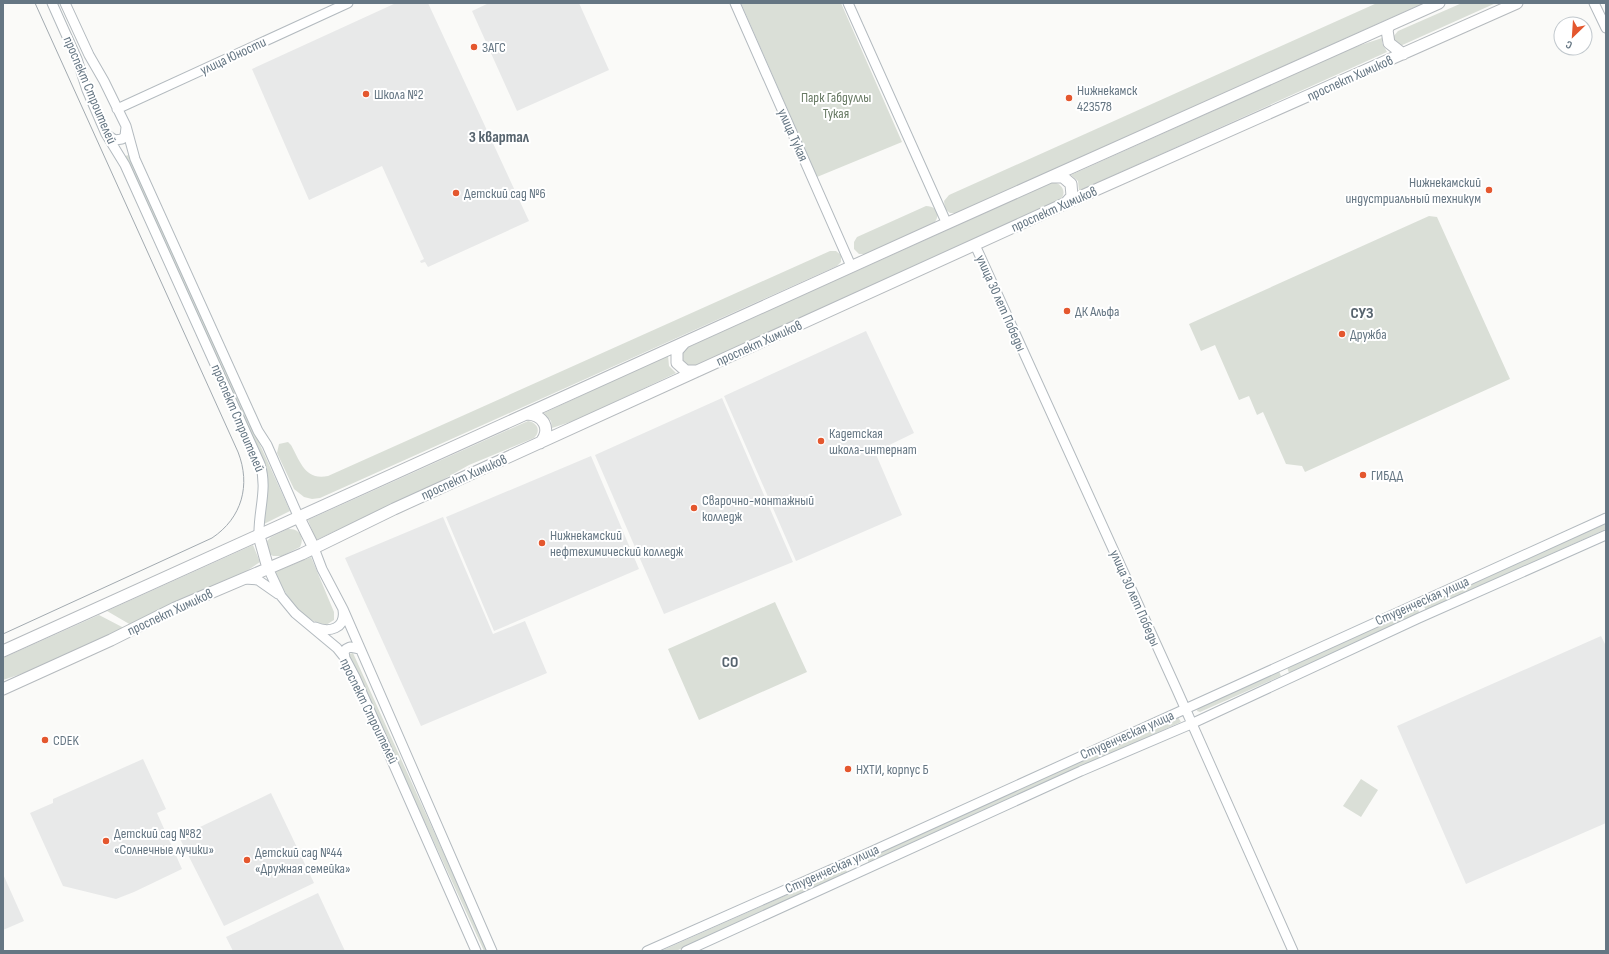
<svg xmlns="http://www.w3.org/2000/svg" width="1609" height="954" font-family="'Sofia Sans Condensed',sans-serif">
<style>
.built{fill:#e8e9e9}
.green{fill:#dadfd7}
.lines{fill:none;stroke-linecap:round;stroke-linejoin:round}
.secondary-casing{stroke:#b3babf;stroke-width:11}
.primary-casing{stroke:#b5babe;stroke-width:13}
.secondary{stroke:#fff;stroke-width:9}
.primary{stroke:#fff;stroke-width:11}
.tram{stroke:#a2aab0;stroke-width:1}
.poi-dot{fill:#e4572e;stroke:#fff;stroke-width:1.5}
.labels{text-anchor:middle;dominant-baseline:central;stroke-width:4;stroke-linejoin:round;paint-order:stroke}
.poi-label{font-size:14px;fill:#657683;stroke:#fff;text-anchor:start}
.street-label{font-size:14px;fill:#657683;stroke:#fff}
.park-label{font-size:14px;fill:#687a64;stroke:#fff}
.quarter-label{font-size:16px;font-weight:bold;fill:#57646e;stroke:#fff}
</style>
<rect width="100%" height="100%" fill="#fafaf8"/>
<path class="built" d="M396 3H428L529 221 428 267 425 262 421 263 420 261 424 259 382 166 309 200 252 69Z
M489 3H579L609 70 517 111 472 11Z
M866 331 914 433 875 452 902 515 796 561 724 396Z
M722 398 793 562 664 614 595 455Z
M591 456 639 569 494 631 446 517Z
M443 517 493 634 525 621 547 673 421 726 345 558Z
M1601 636 1606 646V823L1466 884 1397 726Z
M143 759 166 809 157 813 182 869 134 892 116 899 63 886 30 813 53 803V799Z
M271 793 314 883 224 926 179 837Z
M3 874 24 921 3 930Z
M318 893 345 951H233L226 937Z"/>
<path class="green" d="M741 3H841L902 142 817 177Z
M1377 3H1424L957 213H950L945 209 944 201 949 195Z
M1462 3H1496L1398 47 1393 37 1398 31Z
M1382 38V43L1387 52 1079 191 1078 181 1071 175 1352 48Z
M129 155 290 511 264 524 268 479 265 463 125 156Z
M1053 182C1063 184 1067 193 1060 200L694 367H691L683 365 681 354 686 348Z
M926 206C937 206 941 215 934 223L867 254H859L854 249V242L857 237Z
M1429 216 1437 217 1510 379 1305 472 1302 466 1286 464 1263 412 1257 415 1249 396 1239 400 1215 345 1201 351 1189 324Z
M830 251H836L841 255V262L837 266 320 498 312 499 304 497 294 489 277 453 279 444 288 442 291 445C300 461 305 481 328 476Z
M668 355 669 366 676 373 579 419 552 428 551 421 544 413Z
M528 421C538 423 541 431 534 438L469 465 439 482 316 540 308 520Z
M1606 523V529L1426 611 1424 606Z
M288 529C299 528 305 537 300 547L282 556H273L268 553 267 541 271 537Z
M253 545 260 562 245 572 131 625 107 611Z
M311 557 334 612V620L326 625C301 621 284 594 275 572Z
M775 602 807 672 699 720 668 649Z
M1416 609 1419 611 1418 615 1289 673 1287 667Z
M99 615 124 628 27 672 3 680V658Z
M353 653 488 951H484L349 657V654Z
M1279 671 1281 676 1200 712 1197 711 1198 707Z
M1178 717 1181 722 869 864 867 858Z
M1361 779 1378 790 1361 817 1343 806Z
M845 869 848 873 676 951H661Z"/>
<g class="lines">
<g class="secondary-casing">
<path id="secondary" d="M52 3 77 59 87 90 106 134 125 165 260 464C268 489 258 511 259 536
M65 3 89 55 104 81 126 126 135 159 258 431 267 445 299 518
M735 3 851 266
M848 3 947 224
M1594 3 1606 28
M117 109 348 3
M107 135 115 140 122 139 125 136 126 127
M975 245 1177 690 1293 951
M314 548 322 569 343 609 492 951
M268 568 281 596 295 613 337 648 345 658 355 677 476 951
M244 579 258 580 278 594
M315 627C329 633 346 629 343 610
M345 658 344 652 346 649 350 647 360 649
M647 951 846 863 1606 518
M686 951 1081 771 1191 724 1419 618 1606 535"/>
</g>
<g class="primary-casing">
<path id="primary" d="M1389 26 1387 30 1389 43 1403 54
M1052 177H1063L1071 184 1072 196 1065 204
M684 343 677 351V363L686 371H697
M526 414C544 414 552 430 540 443
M299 518 314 548
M259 536 268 568
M3 651 930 231 1439 3
M3 689 111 640 175 608 302 554 394 509 1064 204 1517 3"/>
</g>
<use href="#secondary" class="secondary"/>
<use href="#primary" class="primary"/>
<path class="tram" d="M3 634 212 538C242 518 251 485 238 452L35 3"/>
</g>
<g class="poi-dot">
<circle cx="474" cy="47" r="4"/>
<circle cx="366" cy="94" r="4"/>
<circle cx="1069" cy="98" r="4"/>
<circle cx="1489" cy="190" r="4"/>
<circle cx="456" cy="193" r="4"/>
<circle cx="1067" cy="311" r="4"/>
<circle cx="1342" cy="334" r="4"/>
<circle cx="821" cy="441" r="4"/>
<circle cx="1363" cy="475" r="4"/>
<circle cx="694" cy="508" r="4"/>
<circle cx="542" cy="543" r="4"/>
<circle cx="45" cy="740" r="4"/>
<circle cx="848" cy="769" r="4"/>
<circle cx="106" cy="841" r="4"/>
<circle cx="247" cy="860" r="4"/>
</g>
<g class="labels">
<g class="poi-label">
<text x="482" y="47">ЗАГС</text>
<text x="1077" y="90">Нижнекамск<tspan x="1077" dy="16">423578</tspan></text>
<text x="374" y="94">Школа №2</text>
<text x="1481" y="182" text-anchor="end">Нижнекамский<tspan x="1481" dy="16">индустриальный техникум</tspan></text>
<text x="464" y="193">Детский сад №6</text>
<text x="1075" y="311">ДК Альфа</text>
<text x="1350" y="334">Дружба</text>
<text x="829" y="433">Кадетская<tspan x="829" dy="16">школа-интернат</tspan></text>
<text x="1371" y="475">ГИБДД</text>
<text x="702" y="500">Сварочно-монтажный<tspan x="702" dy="16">колледж</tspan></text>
<text x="550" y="535">Нижнекамский<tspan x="550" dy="16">нефтехимический колледж</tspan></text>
<text x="53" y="740">CDEK</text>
<text x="856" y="769">НХТИ, корпус Б</text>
<text x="114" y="833">Детский сад №82<tspan x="114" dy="16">«Солнечные лучики»</tspan></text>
<text x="255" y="852">Детский сад №44<tspan x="255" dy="16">«Дружная семейка»</tspan></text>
</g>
<g class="street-label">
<text transform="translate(233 56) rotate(-25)">улица Юности</text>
<text transform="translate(1350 78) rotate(-24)">проспект Химиков</text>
<text transform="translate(90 90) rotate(67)">проспект Строителей</text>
<text transform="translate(793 135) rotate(66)">улица Тукая</text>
<text transform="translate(1054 209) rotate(-24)">проспект Химиков</text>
<text transform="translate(1001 303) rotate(66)">улица 30 лет Победы</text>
<text transform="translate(759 343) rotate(-24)">проспект Химиков</text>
<text transform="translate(238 418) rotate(67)">проспект Строителей</text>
<text transform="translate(464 477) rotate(-24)">проспект Химиков</text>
<text transform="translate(1135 598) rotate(66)">улица 30 лет Победы</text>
<text transform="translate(1422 601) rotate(-24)">Студенческая улица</text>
<text transform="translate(170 612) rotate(-25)">проспект Химиков</text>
<text transform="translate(369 711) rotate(64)">проспект Строителей</text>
<text transform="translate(1127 735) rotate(-24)">Студенческая улица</text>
<text transform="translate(832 869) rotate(-24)">Студенческая улица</text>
</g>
<g class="park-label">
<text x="836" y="97">Парк Габдуллы<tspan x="836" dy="16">Тукая</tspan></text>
</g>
<g class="quarter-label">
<text x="499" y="137">3 квартал</text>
<text x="1362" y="313">СУЗ</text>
<text x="730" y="662">СО</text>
</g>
</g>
<rect width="1609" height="954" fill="none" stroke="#657683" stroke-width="8"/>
<g transform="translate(1573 36) rotate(205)"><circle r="19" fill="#ffffff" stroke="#c1c8cd"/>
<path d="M0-3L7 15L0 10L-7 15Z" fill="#e4572e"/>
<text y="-6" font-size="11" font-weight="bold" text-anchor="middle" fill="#657683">С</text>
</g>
</svg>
